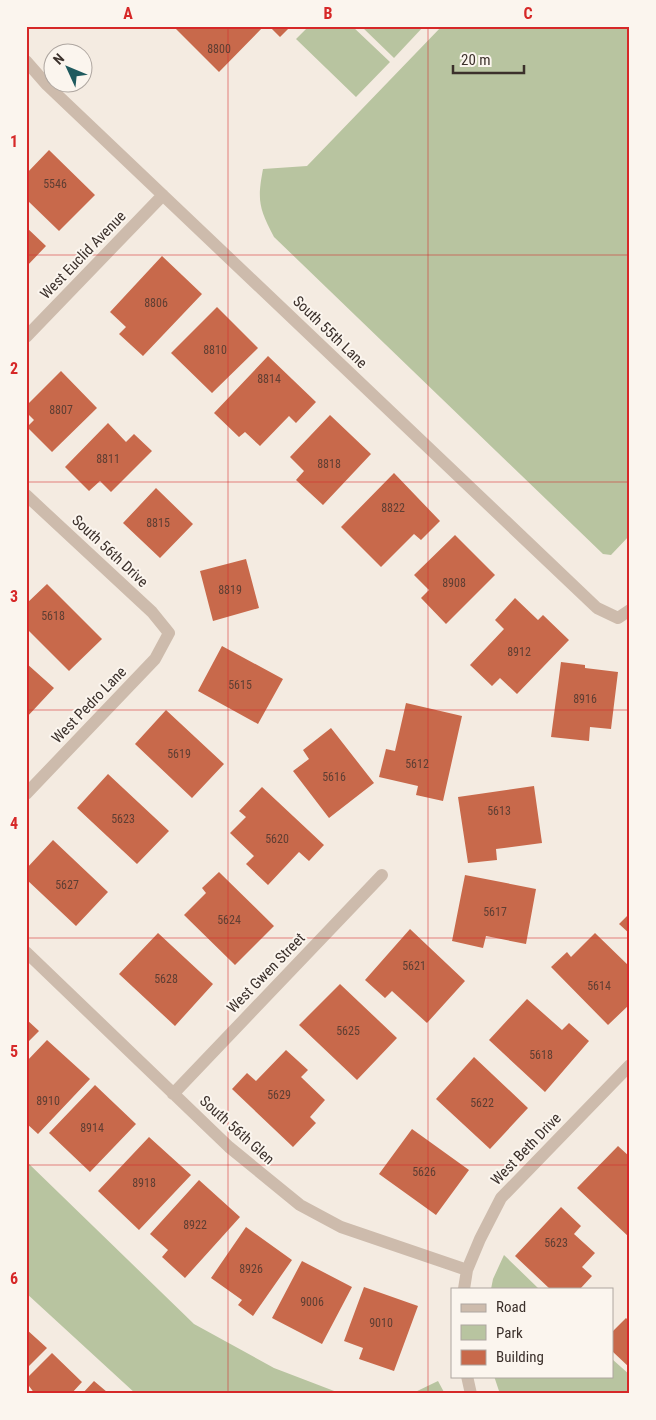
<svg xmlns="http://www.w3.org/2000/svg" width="656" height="1420" font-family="'Roboto Condensed',sans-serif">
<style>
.green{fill:#b8c4a0}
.building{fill:#c8694b}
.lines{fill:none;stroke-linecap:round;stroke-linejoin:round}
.street{stroke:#cdbbac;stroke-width:12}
.grid{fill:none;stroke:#d62828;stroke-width:1;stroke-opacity:0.55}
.labels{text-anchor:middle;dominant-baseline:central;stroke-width:4;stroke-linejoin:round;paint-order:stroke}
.number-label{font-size:12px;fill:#5e3e33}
.street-label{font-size:15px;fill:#3b302b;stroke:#fbf5ee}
.neatline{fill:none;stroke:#d62828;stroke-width:2}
.grid-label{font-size:16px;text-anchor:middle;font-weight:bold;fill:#d62828}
</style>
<rect width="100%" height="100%" fill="#f4ebe1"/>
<path class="green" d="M309 26H352L390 62 356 97 296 39Z
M361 26H424L394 58Z
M442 26H630V535L611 555 603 554 274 237C259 208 257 201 263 169L307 166Z
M26 1161 194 1324 274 1368 342 1394H136L26 1293Z
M504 1255 539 1289H491L493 1279Z
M612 1359 630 1375V1394H500L494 1376H612Z
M438 1381 445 1394H411Z"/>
<path class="building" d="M173 26H264L219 72Z
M269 26H291L280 37Z
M49 150 95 195 59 231 26 199V174Z
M26 227 46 246 26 267Z
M162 256 202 294 143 356 119 334 126 327 110 312Z
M217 307 258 348 212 393 171 353Z
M268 356 316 402 296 423 289 416 260 446 245 432 239 437 214 413Z
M61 371 97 408 52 452 27 427 34 420 26 412V406Z
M330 415 371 454 323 505 296 480 304 471 290 457Z
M108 423 126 442 134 434 152 451 111 492 100 481 89 491 65 467Z
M394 473 440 521 421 540 414 534 381 567 341 527Z
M156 488 193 524 160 558 123 523Z
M455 535 495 575 446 624 421 598 429 590 414 575Z
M246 559 259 608 213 621 200 571Z
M47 584 102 639 69 671 26 628V604Z
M515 598 538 620 543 615 569 640 517 694 500 678 492 686 470 665 504 629 495 620Z
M222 646 283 679 258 724 198 691Z
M561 662 585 665V668L618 672 611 729 590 727 589 741 551 737Z
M26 663 54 688 26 718Z
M406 703 462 716 443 801 416 795 418 786 379 777 386 749 395 751Z
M166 710 224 764 192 798 135 744Z
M331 728 374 783 329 818 293 771 309 759 303 750Z
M108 774 169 831 137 864 77 808Z
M534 786 542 843 496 849 497 860 468 863 458 797Z
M262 787 324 845 309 861 299 852 268 885 246 864 254 856 230 833 246 817 239 811Z
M53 840 108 892 76 926 26 879V869Z
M219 872 274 926 235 965 184 915 206 893 202 888Z
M465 875 536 889 526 944 486 936 483 948 452 941Z
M630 913V934L619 924Z
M410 929 465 981 427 1023 392 991 385 998 365 980Z
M158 933 213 984 175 1026 119 974Z
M595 933 630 967V1004L608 1025 551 967 567 952 571 957Z
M340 984 397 1038 357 1080 299 1025Z
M527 999 562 1030 569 1023 589 1041 545 1092 489 1040Z
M26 1019 39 1031 26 1044Z
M47 1040 90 1079 38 1134 26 1123V1062Z
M286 1050 308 1070 301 1077 325 1100 310 1117 316 1123 293 1147 232 1089 247 1073 256 1081Z
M474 1057 528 1108 490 1149 436 1099Z
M95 1085 136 1124 90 1172 49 1133Z
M412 1129 469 1170 436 1215 379 1174Z
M149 1137 191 1175 139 1230 98 1191Z
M618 1146 630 1157V1238L577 1188Z
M199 1180 240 1217 185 1278 162 1257 168 1250 150 1234Z
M561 1207 581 1226 574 1234 595 1253 582 1267 592 1276 580 1289H550L515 1256Z
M246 1227 292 1260 253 1316 238 1305 242 1300 211 1278Z
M302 1261 352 1287 322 1344 272 1318Z
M364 1287 418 1306 394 1371 359 1359 363 1348 344 1341Z
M626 1318 630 1322V1368L612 1351V1332Z
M26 1329 47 1348 26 1369Z
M52 1353 82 1382 71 1394H35L26 1382V1379Z
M94 1381 107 1392 82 1394Z"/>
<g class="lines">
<path class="street" d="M26 61 47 85 597 608 618 618 630 610
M26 337 163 195
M26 495 152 612 169 633 155 659 26 794
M26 952 229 1147 300 1205 341 1227 467 1270
M173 1094 382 875
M464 1289 467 1270 480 1239 501 1198 630 1065
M467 1376 471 1394"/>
</g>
<path class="grid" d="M228 26V1394M428 26V1394M26 255H630M26 482H630M26 710H630M26 938H630M26 1165H630"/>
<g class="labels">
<g class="number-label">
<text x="219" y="49">8800</text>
<text x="55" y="184">5546</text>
<text x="156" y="303">8806</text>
<text x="215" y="350">8810</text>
<text x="269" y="379">8814</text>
<text x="61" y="410">8807</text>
<text x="108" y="459">8811</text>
<text x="329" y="464">8818</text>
<text x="393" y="508">8822</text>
<text x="158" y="523">8815</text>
<text x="454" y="583">8908</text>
<text x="230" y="590">8819</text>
<text x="53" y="616">5618</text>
<text x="519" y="652">8912</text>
<text x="240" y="685">5615</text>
<text x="585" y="699">8916</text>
<text x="179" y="754">5619</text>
<text x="417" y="764">5612</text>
<text x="334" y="777">5616</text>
<text x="499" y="811">5613</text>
<text x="123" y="819">5623</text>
<text x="277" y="839">5620</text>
<text x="67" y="885">5627</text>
<text x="495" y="912">5617</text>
<text x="229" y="920">5624</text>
<text x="414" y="966">5621</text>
<text x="166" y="979">5628</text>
<text x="599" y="986">5614</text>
<text x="348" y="1031">5625</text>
<text x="541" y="1055">5618</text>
<text x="279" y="1095">5629</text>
<text x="48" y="1101">8910</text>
<text x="482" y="1103">5622</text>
<text x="92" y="1128">8914</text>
<text x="424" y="1172">5626</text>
<text x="144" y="1183">8918</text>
<text x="195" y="1225">8922</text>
<text x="556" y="1243">5623</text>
<text x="251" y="1269">8926</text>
<text x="312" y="1302">9006</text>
<text x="381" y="1323">9010</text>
</g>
<g class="street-label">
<text transform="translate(83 255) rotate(-46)">West Euclid Avenue</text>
<text transform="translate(330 332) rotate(44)">South 55th Lane</text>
<text transform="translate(110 551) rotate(43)">South 56th Drive</text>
<text transform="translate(89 705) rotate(-46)">West Pedro Lane</text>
<text transform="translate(266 973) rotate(-46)">West Gwen Street</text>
<text transform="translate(237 1130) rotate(42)">South 56th Glen</text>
<text transform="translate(526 1149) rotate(-46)">West Beth Drive</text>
</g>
</g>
<rect width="656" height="1420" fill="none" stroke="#fbf5ee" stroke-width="55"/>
<rect x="451" y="1288" width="162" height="90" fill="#fbf5ee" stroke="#aea6a0"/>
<rect x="461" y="1304" width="25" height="8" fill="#cdbbac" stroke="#aea6a0"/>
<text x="496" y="1312" font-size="15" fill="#3b302b">Road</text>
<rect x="461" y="1325" width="25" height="15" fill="#b8c4a0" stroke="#aea6a0"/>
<text x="496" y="1338" font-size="15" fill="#3b302b">Park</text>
<rect x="461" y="1350" width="25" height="15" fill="#c8694b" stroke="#aea6a0"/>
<text x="496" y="1362" font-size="15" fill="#3b302b">Building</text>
<g transform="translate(68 68) rotate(314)"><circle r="24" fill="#fbf5ee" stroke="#aea6a0"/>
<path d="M0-4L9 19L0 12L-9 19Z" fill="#1f5a5e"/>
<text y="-8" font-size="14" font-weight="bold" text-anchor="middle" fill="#3b302b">N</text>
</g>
<path d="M453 65v8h71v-8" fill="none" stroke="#3b302b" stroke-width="2.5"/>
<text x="461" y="65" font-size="15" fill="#3b302b" stroke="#fbf5ee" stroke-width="4" paint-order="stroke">20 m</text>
<rect x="28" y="28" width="600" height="1364" class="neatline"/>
<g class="grid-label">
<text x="128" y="19">A</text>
<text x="328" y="19">B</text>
<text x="528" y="19">C</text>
<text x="14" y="147">1</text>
<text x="14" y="374">2</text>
<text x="14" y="602">3</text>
<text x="14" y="829">4</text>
<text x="14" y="1057">5</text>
<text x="14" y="1284">6</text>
</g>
</svg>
